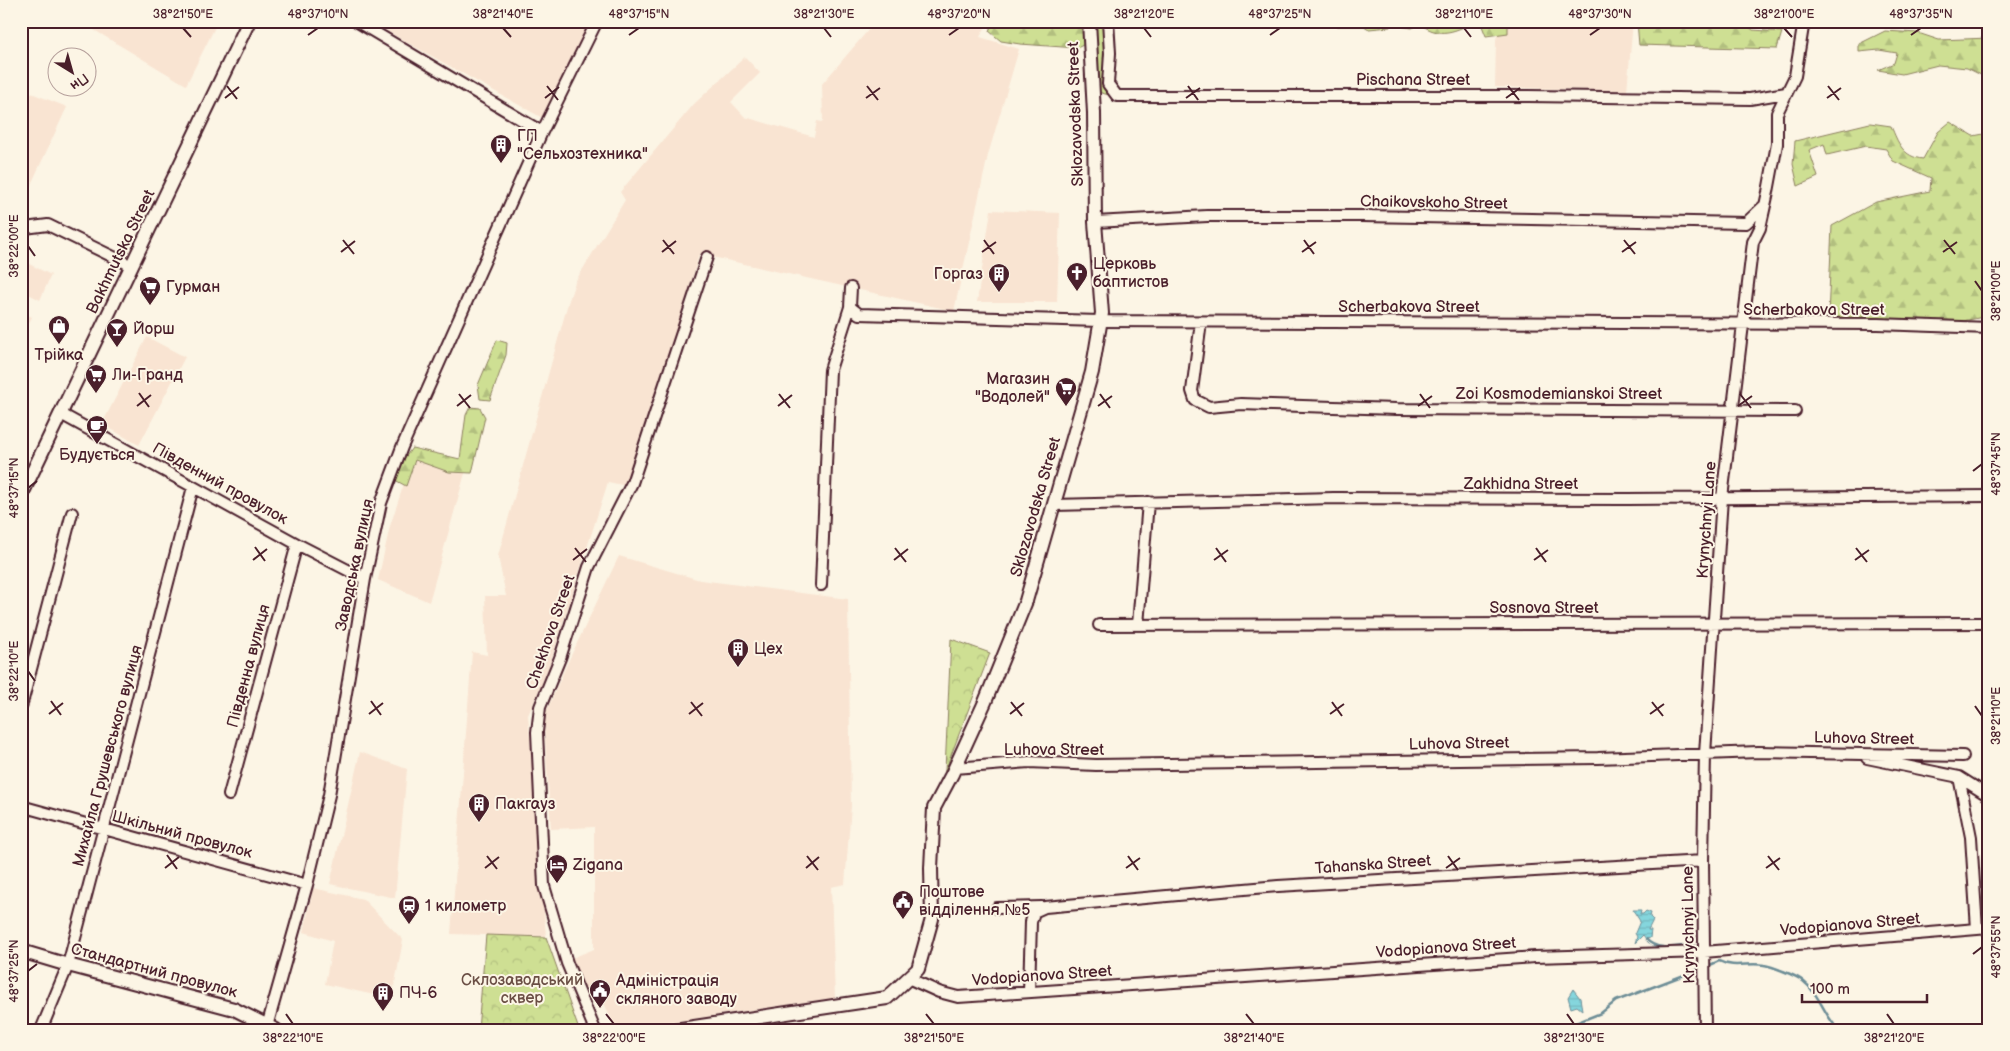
<svg xmlns="http://www.w3.org/2000/svg" width="2010" height="1051" font-family="'Balsamiq Sans',sans-serif">
<style>
.built{fill:#f9e4d2}
.forest{fill:url(#forest-firs);stroke:#8c7f5f}
.park{fill:url(#park-crowns);stroke:#8c7f5f}
.water{fill:url(#water-rules);stroke:#6d8d96}
.lines{fill:none;stroke-linecap:round;stroke-linejoin:round}
.stream{stroke:#6d8d96;stroke-width:2.5}
.minor-casing{stroke:#4a1f2b;stroke-width:14}
.tertiary-casing{stroke:#4a1f2b;stroke-width:16}
.minor{stroke:#fcf5e5;stroke-width:10}
.tertiary{stroke:#fcf5e5;stroke-width:12}
.ticks{fill:none;stroke:#4a1f2b;stroke-width:2}
.labels{text-anchor:middle;dominant-baseline:central;stroke-width:4;stroke-linejoin:round;paint-order:stroke}
.street-label{font-size:16px;fill:#4a1f2b;stroke:#fcf5e5}
.poi-label{font-size:16px;fill:#4a1f2b;stroke:#fcf5e5;text-anchor:start}
.park-label{font-size:16px;fill:#6b4f45;stroke:#fcf5e5}
.neatline{fill:none;stroke:#4a1f2b;stroke-width:2}
.ticks-label{font-size:12px;text-anchor:middle;fill:#4a1f2b}
</style>
<defs>
<pattern id="forest-firs" width="22" height="20" patternUnits="userSpaceOnUse" patternTransform="scale(1.25)"><rect width="22" height="20" fill="#cedf93"/><path d="M5 1l3.5 6h-7zM16 11l3.5 6h-7z" fill="#b2bf7f"/></pattern>
<pattern id="park-crowns" width="20" height="18" patternUnits="userSpaceOnUse" patternTransform="scale(1.25)"><rect width="20" height="18" fill="#cedf93"/><path d="M2 6a3 3 0 1 1 6 0M12 15a3 3 0 1 1 6 0" fill="none" stroke="#b2bf7f"/></pattern>
<pattern id="water-rules" width="6" height="5" patternUnits="userSpaceOnUse" patternTransform="scale(1.25)"><rect width="6" height="5" fill="#85d6dd"/><path d="M0 2.5h6" fill="none" stroke="#74b7be"/></pattern>
</defs>
<rect width="100%" height="100%" fill="#fcf5e5"/>
<filter id="ink" filterUnits="userSpaceOnUse"><feTurbulence type="fractalNoise" baseFrequency=".02" numOctaves="2"/><feDisplacementMap in="SourceGraphic" scale="10" xChannelSelector="R" yChannelSelector="G"/><feConvolveMatrix kernelMatrix="1 2 1 2 8 2 1 2 1" color-interpolation-filters="sRGB"/></filter>
<g filter="url(#ink)">
<path class="built" d="M79 21H218L186 85Z
M369 21H593L546 120Z
M876 21H989L980 37 1019 49 988 155 954 311 699 254 683 312 627 486 608 482 547 673 528 715 546 937 451 934 472 652 487 655 485 596H506L498 556 568 303 575 282 625 200 620 192 694 104 745 57 760 73 731 102 745 117 814 137 817 121 823 122 822 84Z
M1500 21H1633L1627 91 1495 87 1496 40Z
M21 89 67 107 21 206Z
M991 210 1060 213 1057 302H977Z
M21 260 51 275 40 300 21 290Z
M21 312 32 317 21 338Z
M147 337 185 357 139 445 102 424Z
M414 453 467 466 429 602 378 580 390 526Z
M619 556 700 580 848 599 851 806 845 884 831 887 835 998 616 1030 596 985 584 989 572 958 594 949V827L551 829 544 722 547 710 566 666Z
M360 752 407 769 395 898 330 884Z
M313 888 363 899 403 940 392 999 325 984 333 941 304 932Z"/>
<path class="forest" d="M1015 21H1079L1085 31 1087 43 1077 48 1020 44 1001 41 989 31 992 24Z
M1096 21H1103L1108 25 1107 44 1104 46 1107 69 1109 95 1098 92Z
M1310 21H1392L1390 27 1369 29 1364 26H1313Z
M1400 21H1468V25C1449 34 1437 36 1420 24L1412 28 1399 26Z
M1480 21H1508V33L1486 36Z
M1637 21H1740L1753 30 1782 32 1777 49 1639 45Z
M1885 31 1918 33 1939 40 1989 38V79L1967 68 1938 65 1902 74 1878 70 1894 63 1897 53 1879 50 1859 52V44Z
M1950 122 1973 136 1989 133V316L1952 323 1828 317 1832 226 1876 202 1930 191 1931 178 1893 161 1886 149 1866 146 1827 155 1824 144 1809 150 1818 177 1798 186 1793 164 1795 141 1870 123 1891 126C1898 143 1903 157 1923 159L1938 132Z
M497 340 507 343 506 355 490 400 480 399 478 385Z
M470 407 480 408 485 417 472 473 449 472 415 460 406 486 395 480 401 463 412 448 460 459 466 415Z"/>
<path class="park" d="M951 639 990 653 945 771Z
M486 935 546 937 579 1030H478Z"/>
<path class="water" d="M1633 910H1641L1640 914H1643L1646 911 1651 913 1650 917 1653 920 1648 930H1651L1650 938 1646 939 1643 935 1635 943 1637 937 1635 933 1640 921Z
M1573 989 1580 998 1582 1010 1577 1006 1571 1008 1568 997Z"/>
<g class="lines">
<path class="stream" d="M1646 939C1657 952 1678 946 1693 945L1695 949
M1708 966 1719 961C1734 969 1748 962 1764 965 1772 966 1797 976 1803 981 1820 994 1824 1016 1839 1030
M1558 1030 1601 1013 1616 1001 1700 969"/>
<g class="minor-casing">
<path id="minor" d="M356 21 542 132
M1108 21 1110 53 1108 84 1117 96H1529L1750 99 1786 93
M1095 222 1207 216H1362L1746 223 1764 206
M21 226 25 228 48 225 132 266
M851 288 850 307 859 314 1100 321 1878 324 1989 328
M1201 322 1192 391 1195 400 1209 407 1241 404 1396 409 1795 411
M61 414 297 544 365 579
M1054 505 1334 498 1628 499 1989 496
M821 585 830 370 850 307
M1099 625 1989 623
M1138 625 1148 502
M21 707 72 513
M1867 758 1959 777 1989 796
M955 768 1029 762 1096 765 1598 758 1758 752 1963 756
M1959 777 1971 837 1977 929
M229 795 297 544
M21 806 307 885
M997 908 1042 907
M908 978 939 992 958 997 1535 957 1704 952 1989 928
M1029 992 1031 922 1034 912 1045 907 1278 886 1703 861
M41 1030 68 965 193 487
M266 1030 307 885 329 795 365 579 381 503 402 447 542 132 597 21
M595 1030 567 963 544 886 537 732 540 707 560 658 589 567 632 483 707 257
M1705 1030 1703 861 1705 754 1722 498 1753 242 1760 228 1768 192 1777 144V113L1795 76 1804 21"/>
</g>
<g class="tertiary-casing">
<path id="tertiary" d="M21 496 249 21
M21 951 68 965 234 1009 276 1030
M674 1030 887 998 918 969 932 919 931 868 934 808 952 774 985 702 1026 601 1092 372 1102 313 1095 222 1094 113 1089 21"/>
</g>
<use href="#minor" class="minor"/>
<use href="#tertiary" class="tertiary"/>
</g>
</g>
<path class="ticks" d="M183 28 191 37M503 28 511 37M824 28 831 37M1144 28 1151 37M1464 28 1471 37M1784 28 1792 37M308 35 318 28M629 35 639 28M949 35 959 28M1270 35 1280 28M1590 35 1600 28M1911 35 1921 28M227 86 237 99M547 86 558 100M867 86 878 100M1188 86 1198 100M1508 86 1519 100M1828 86 1839 100M225 98 239 87M545 98 559 87M866 98 880 88M1186 98 1200 88M1506 98 1520 88M1827 98 1841 88M343 240 354 254M663 240 674 254M984 240 994 254M1304 240 1314 254M1624 240 1635 254M1944 240 1955 254M28 246 35 256M341 252 355 241M662 252 676 241M982 252 996 242M1302 252 1316 242M1622 252 1636 242M1943 252 1957 242M1975 281 1982 291M139 393 149 407M459 394 470 408M779 394 790 408M1100 394 1110 408M1420 394 1430 408M1740 394 1751 408M137 406 151 395M457 406 471 395M778 406 792 395M1098 406 1112 396M1418 406 1432 396M1738 406 1752 396M1973 471 1982 464M28 488 37 481M255 547 265 561M575 548 586 562M895 548 906 562M1216 548 1226 562M1536 548 1546 562M1856 548 1867 562M253 560 267 549M573 560 587 549M894 560 908 549M1214 560 1228 550M1534 560 1548 550M1855 560 1869 550M28 671 35 681M51 701 61 715M371 701 381 715M691 702 702 716M1011 702 1022 716M1332 702 1342 716M1652 702 1663 716M1975 706 1982 716M49 714 63 703M369 714 383 703M689 714 703 703M1010 714 1024 703M1330 714 1344 704M1650 714 1664 704M167 855 177 869M487 856 497 869M807 856 818 870M1128 856 1138 870M1448 856 1458 870M1768 856 1779 870M165 868 179 857M485 868 499 857M806 868 819 857M1126 868 1140 858M1446 868 1460 858M1766 868 1780 858M1973 954 1982 947M28 971 37 964M286 1014 293 1024M606 1014 614 1024M926 1014 934 1024M1246 1014 1254 1024M1567 1014 1574 1024M1887 1014 1894 1024"/>
<defs>
<g id="building-pin" transform="scale(1.125)"><path d="M0 17L-7.5 6A9.5 9.5 0 1 1 7.5 6Z" fill="#4a1f2b" stroke="#fcf5e5"/><path d="M-4-6H4V6H1V3H-1V6H-4ZM-2.5-4.3h1.7v1.8h-1.7ZM.8-4.3h1.7v1.8H.8ZM-2.5-1h1.7V.8h-1.7ZM.8-1h1.7V.8H.8Z" fill="#fff"/></g>
<g id="church-pin" transform="scale(1.125)"><path d="M0 17L-7.5 6A9.5 9.5 0 1 1 7.5 6Z" fill="#4a1f2b" stroke="#fcf5e5"/><path d="M-1.2-6h2.4v3.5h3.3v2.4h-3.3V6h-2.4V-.1h-3.3v-2.4h3.3Z" fill="#fff"/></g>
<g id="supermarket-pin" transform="scale(1.125)"><path d="M0 17L-7.5 6A9.5 9.5 0 1 1 7.5 6Z" fill="#4a1f2b" stroke="#fcf5e5"/><path d="M-6-5.5h2.5l.6 2H6L4.5 2H-2.5L-4.4-4H-6ZM-1.5 3.2a1.3 1.3 0 1 0 .1 0ZM3 3.2a1.3 1.3 0 1 0 .1 0Z" fill="#fff"/></g>
<g id="shop-pin" transform="scale(1.125)"><path d="M0 17L-7.5 6A9.5 9.5 0 1 1 7.5 6Z" fill="#4a1f2b" stroke="#fcf5e5"/><path d="M-5-2.5h2.3a2.7 3.5 0 0 1 5.4 0H5L5.5 6h-11ZM-1.5-2.5h3a1.5 2.3 0 0 0-3 0Z" fill="#fff"/></g>
<g id="bar-pin" transform="scale(1.125)"><path d="M0 17L-7.5 6A9.5 9.5 0 1 1 7.5 6Z" fill="#4a1f2b" stroke="#fcf5e5"/><path d="M-6-5H6L.8 .8V4.5H3.5V6h-7V4.5H-.8V.8Z" fill="#fff"/></g>
<g id="cafe-pin" transform="scale(1.125)"><path d="M0 17L-7.5 6A9.5 9.5 0 1 1 7.5 6Z" fill="#4a1f2b" stroke="#fcf5e5"/><path d="M-5.5-4.5H6V0H3Q3 3.5 0 3.5H-2.5Q-5.5 3.5-5.5 0ZM3-3.2v2h1.7v-2ZM-6 4.5H4V6H-6Z" fill="#fff"/></g>
<g id="hotel-pin" transform="scale(1.125)"><path d="M0 17L-7.5 6A9.5 9.5 0 1 1 7.5 6Z" fill="#4a1f2b" stroke="#fcf5e5"/><path d="M-6-4.5h1.5V1H6V5H4.5V3h-9V5H-6ZM-4 0a1.8 1.8 0 1 1 3.6 0ZM.5 0V-2.5h3Q6-2.5 6 0Z" fill="#fff"/></g>
<g id="civic-pin" transform="scale(1.125)"><path d="M0 17L-7.5 6A9.5 9.5 0 1 1 7.5 6Z" fill="#4a1f2b" stroke="#fcf5e5"/><path d="M-.6-6.5H3V-4.5H.6V-3L4-1V1h2V6H-6V1h2V-1L-.6-3ZM-1.2 2.5V6h2.4V2.5Z" fill="#fff"/></g>
<g id="station-pin" transform="scale(1.125)"><path d="M0 17L-7.5 6A9.5 9.5 0 1 1 7.5 6Z" fill="#4a1f2b" stroke="#fcf5e5"/><path d="M-3-6H3Q5-6 5-4V2Q5 4 3 4L4.5 6H3L1.5 4h-3L-3 6H-4.5L-3 4Q-5 4-5 2V-4Q-5-6-3-6ZM-3.5-4v3h7v-3ZM-3.5 1v1.5H-2V1ZM2 1v1.5H3.5V1Z" fill="#fff"/></g>
</defs>
<g fill-rule="evenodd">
<use href="#building-pin" x="501" y="145"/>
<use href="#church-pin" x="1077" y="273"/>
<use href="#building-pin" x="999" y="274"/>
<use href="#supermarket-pin" x="150" y="287"/>
<use href="#shop-pin" x="59" y="326"/>
<use href="#bar-pin" x="117" y="329"/>
<use href="#supermarket-pin" x="96" y="375"/>
<use href="#supermarket-pin" x="1066" y="388"/>
<use href="#cafe-pin" x="97" y="426"/>
<use href="#building-pin" x="738" y="649"/>
<use href="#building-pin" x="479" y="804"/>
<use href="#hotel-pin" x="557" y="865"/>
<use href="#civic-pin" x="903" y="901"/>
<use href="#station-pin" x="409" y="906"/>
<use href="#civic-pin" x="600" y="990"/>
<use href="#building-pin" x="383" y="993"/>
</g>
<g class="labels">
<g class="street-label">
<text x="1413" y="80">Pischana Street</text>
<text transform="translate(1076 114) rotate(-92)">Sklozavodska Street</text>
<text transform="translate(1434 203) rotate(1)">Chaikovskoho Street</text>
<text transform="translate(121 252) rotate(-64)">Bakhmutska Street</text>
<text x="1409" y="307">Scherbakova Street</text>
<text x="1814" y="310">Scherbakova Street</text>
<text x="1559" y="394">Zoi Kosmodemianskoi Street</text>
<text transform="translate(220 484) rotate(29)">Південний провулок</text>
<text x="1521" y="484">Zakhidna Street</text>
<text transform="translate(1036 507) rotate(-74)">Sklozavodska Street</text>
<text transform="translate(1707 520) rotate(-86)">Krynychnyi Lane</text>
<text transform="translate(355 565) rotate(-78)">Заводська вулиця</text>
<text x="1544" y="608">Sosnova Street</text>
<text transform="translate(551 632) rotate(-71)">Chekhova Street</text>
<text transform="translate(249 666) rotate(-75)">Південна вулиця</text>
<text transform="translate(1864 739) rotate(1)">Luhova Street</text>
<text transform="translate(1459 744) rotate(-1)">Luhova Street</text>
<text x="1054" y="750">Luhova Street</text>
<text transform="translate(108 756) rotate(-75)">Михайла Грушевського вулиця</text>
<text transform="translate(182 835) rotate(15)">Шкільний провулок</text>
<text transform="translate(1373 865) rotate(-4)">Tahanska Street</text>
<text transform="translate(1689 925) rotate(-91)">Krynychnyi Lane</text>
<text transform="translate(1850 925) rotate(-5)">Vodopianova Street</text>
<text transform="translate(1446 948) rotate(-4)">Vodopianova Street</text>
<text transform="translate(154 971) rotate(15)">Стандартний провулок</text>
<text transform="translate(1042 976) rotate(-4)">Vodopianova Street</text>
</g>
<g class="poi-label">
<text x="517" y="136">ГП<tspan x="517" dy="18">"Сельхозтехника"</tspan></text>
<text x="1093" y="264">Церковь<tspan x="1093" dy="18">баптистов</tspan></text>
<text x="983" y="274" text-anchor="end">Горгаз</text>
<text x="166" y="287">Гурман</text>
<text x="133" y="329">Йорш</text>
<text x="59" y="355" text-anchor="middle">Трійка</text>
<text x="112" y="375">Ли-Гранд</text>
<text x="1050" y="379" text-anchor="end">Магазин<tspan x="1050" dy="18">"Водолей"</tspan></text>
<text x="97" y="455" text-anchor="middle">Будується</text>
<text x="754" y="649">Цех</text>
<text x="495" y="804">Пакгауз</text>
<text x="573" y="865">Zigana</text>
<text x="919" y="892">Поштове<tspan x="919" dy="18">відділення №5</tspan></text>
<text x="425" y="906">1 километр</text>
<text x="616" y="981">Адміністрація<tspan x="616" dy="18">скляного заводу</tspan></text>
<text x="399" y="993">ПЧ-6</text>
</g>
<g class="park-label">
<text x="522" y="980">Склозаводський<tspan x="522" dy="18">сквер</tspan></text>
</g>
</g>
<rect width="2010" height="1051" fill="none" stroke="#fcf5e5" stroke-width="55"/>
<g transform="translate(72 72) rotate(143)"><circle r="24" fill="#fcf5e5" stroke="#b59f9b"/>
<path d="M0-4L9 19L0 12L-9 19Z" fill="#4a1f2b"/>
<text y="-8" font-size="14" font-weight="bold" text-anchor="middle" fill="#4a1f2b">Пн</text>
</g>
<path d="M1802 994v8h125v-8" fill="none" stroke="#4a1f2b" stroke-width="2.5"/>
<text x="1810" y="994" font-size="15" fill="#4a1f2b" stroke="#fcf5e5" stroke-width="4" paint-order="stroke">100 m</text>
<rect x="28" y="28" width="1954" height="996" class="neatline"/>
<g class="ticks-label">
<text x="183" y="18">38°21'50"E</text>
<text x="318" y="18">48°37'10"N</text>
<text x="503" y="18">38°21'40"E</text>
<text x="639" y="18">48°37'15"N</text>
<text x="824" y="18">38°21'30"E</text>
<text x="959" y="18">48°37'20"N</text>
<text x="1144" y="18">38°21'20"E</text>
<text x="1280" y="18">48°37'25"N</text>
<text x="1464" y="18">38°21'10"E</text>
<text x="1600" y="18">48°37'30"N</text>
<text x="1784" y="18">38°21'00"E</text>
<text x="1921" y="18">48°37'35"N</text>
<text transform="translate(14 246) rotate(-90)" y="4">38°22'00"E</text>
<text transform="translate(1996 291) rotate(-90)" y="4">38°21'00"E</text>
<text transform="translate(1996 464) rotate(-90)" y="4">48°37'45"N</text>
<text transform="translate(14 488) rotate(-90)" y="4">48°37'15"N</text>
<text transform="translate(14 671) rotate(-90)" y="4">38°22'10"E</text>
<text transform="translate(1996 716) rotate(-90)" y="4">38°21'10"E</text>
<text transform="translate(1996 947) rotate(-90)" y="4">48°37'55"N</text>
<text transform="translate(14 971) rotate(-90)" y="4">48°37'25"N</text>
<text x="293" y="1042">38°22'10"E</text>
<text x="614" y="1042">38°22'00"E</text>
<text x="934" y="1042">38°21'50"E</text>
<text x="1254" y="1042">38°21'40"E</text>
<text x="1574" y="1042">38°21'30"E</text>
<text x="1894" y="1042">38°21'20"E</text>
</g>
</svg>
